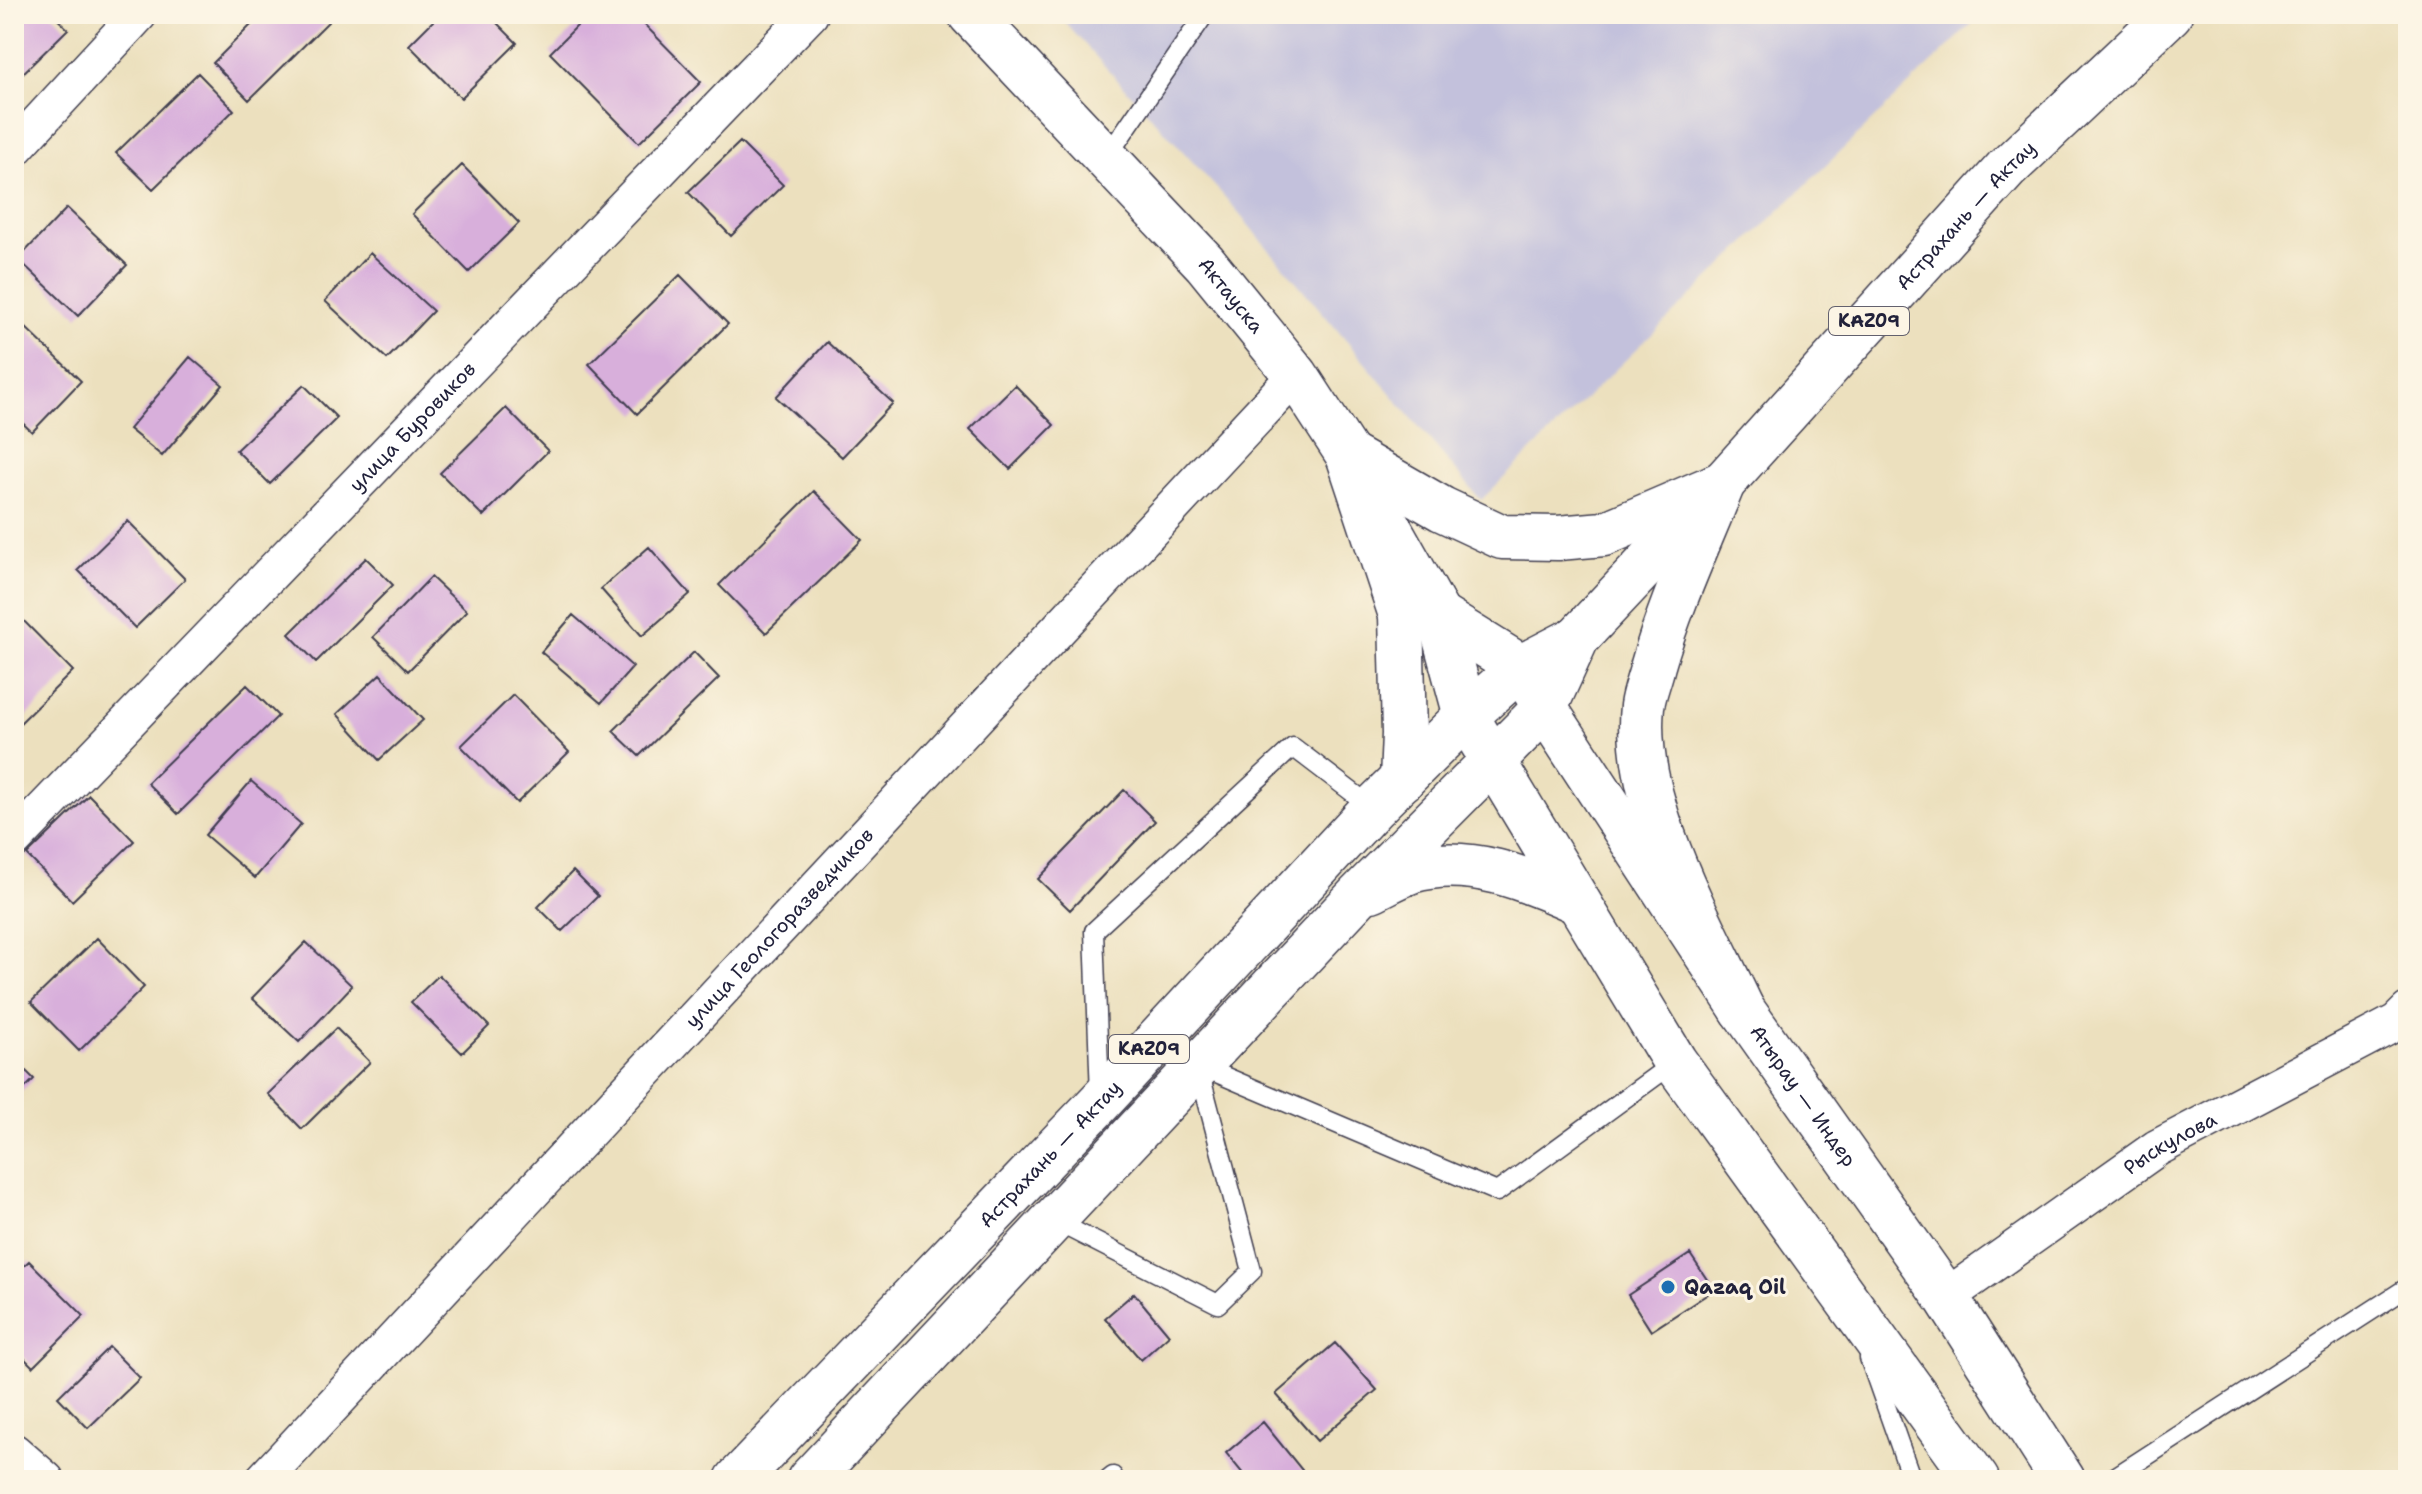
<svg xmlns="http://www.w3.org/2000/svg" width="2422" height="1494" font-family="'Shantell Sans',sans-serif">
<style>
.industrial{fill:#c3c1dc}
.building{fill:#d8afdb}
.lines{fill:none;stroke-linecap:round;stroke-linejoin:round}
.lane-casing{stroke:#403e4f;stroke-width:21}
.street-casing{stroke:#403e4f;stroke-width:39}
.secondary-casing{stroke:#403e4f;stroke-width:47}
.highway-casing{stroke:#403e4f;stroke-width:47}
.lane{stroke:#fff;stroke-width:18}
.street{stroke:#fff;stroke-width:36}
.secondary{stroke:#fff;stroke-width:44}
.highway{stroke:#fff;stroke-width:44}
.poi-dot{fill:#1f6fb2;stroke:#fcf5e5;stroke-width:3}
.labels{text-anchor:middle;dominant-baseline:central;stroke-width:6;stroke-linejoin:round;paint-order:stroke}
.shield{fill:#fcf5e5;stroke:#63616e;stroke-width:2}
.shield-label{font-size:18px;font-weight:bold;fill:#22223b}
.street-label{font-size:20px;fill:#22223b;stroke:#fcf5e5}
.poi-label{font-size:20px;font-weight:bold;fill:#22223b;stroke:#fcf5e5;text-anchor:start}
</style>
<rect width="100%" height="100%" fill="#fcf5e5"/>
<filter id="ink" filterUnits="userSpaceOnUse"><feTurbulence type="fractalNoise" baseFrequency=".0125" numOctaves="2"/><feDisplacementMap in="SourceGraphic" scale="16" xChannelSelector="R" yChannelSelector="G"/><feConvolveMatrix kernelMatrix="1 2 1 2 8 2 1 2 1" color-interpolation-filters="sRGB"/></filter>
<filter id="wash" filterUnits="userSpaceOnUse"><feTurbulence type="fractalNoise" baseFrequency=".006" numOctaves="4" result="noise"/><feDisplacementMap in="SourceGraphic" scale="32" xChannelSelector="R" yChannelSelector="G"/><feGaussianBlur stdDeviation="1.8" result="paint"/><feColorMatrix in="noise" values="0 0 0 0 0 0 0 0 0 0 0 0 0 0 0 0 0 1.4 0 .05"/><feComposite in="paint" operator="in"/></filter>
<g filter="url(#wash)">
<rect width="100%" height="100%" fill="#ece0be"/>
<path class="industrial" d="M1057 14H1982L1481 500 1223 195Z"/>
<g id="blocks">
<path class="building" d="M14 14H52L68 29 14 82Z
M262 14H324L330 20 249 100 213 63Z
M440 14H488L517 43 461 98 409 45Z
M589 14H634L701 82 639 143 550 53Z
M198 73 234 110 153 189 116 153Z
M740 142 783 185 731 236 688 192Z
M462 165 519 223 469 272 412 214Z
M67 208 127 265 78 316 18 259Z
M370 253 433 311 387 359 325 301Z
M680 275 728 324 637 414 589 364Z
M22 324 81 381 32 432 14 415V332Z
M827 342 893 403 842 457 776 397Z
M190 357 223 385 162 456 129 429Z
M304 385 337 418 270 484 236 450Z
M1015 385 1054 425 1010 469 970 429Z
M506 408 548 451 483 516 440 473Z
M814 491 862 540 766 633 719 585Z
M128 521 185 579 135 628 78 570Z
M649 547 690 594 642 636 601 589Z
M366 558 393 585 316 662 289 634Z
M431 577 467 611 408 671 373 637Z
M14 611 73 671 14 729Z
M573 615 633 667 601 703 541 652Z
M694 652 719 678 639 756 613 731Z
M380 674 423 720 379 760 337 714Z
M247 685 278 716 178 814 147 783Z
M513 695 569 752 517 803 461 746Z
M251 781 301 824 255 878 205 835Z
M1124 790 1155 821 1070 910 1038 879Z
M89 795 134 841 72 901 27 855Z
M573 871 598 896 562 931 538 907Z
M97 938 144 987 79 1051 31 1002Z
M306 942 352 986 299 1042 252 998Z
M439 975 489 1026 462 1053 411 1002Z
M336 1028 370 1062 302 1129 268 1094Z
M14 1059 34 1079 14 1099Z
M1690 1254 1714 1290 1651 1331 1628 1295Z
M29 1261 84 1316 33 1367 14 1348V1275Z
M1134 1293 1169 1335 1141 1360 1105 1318Z
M1335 1343 1377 1390 1317 1441 1276 1394Z
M109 1347 140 1378 88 1428 58 1397Z
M1263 1422 1310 1480H1248L1226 1453Z"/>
</g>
</g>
<g filter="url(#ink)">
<use href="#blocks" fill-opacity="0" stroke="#403e4f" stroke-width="2"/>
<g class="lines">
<g class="lane-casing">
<path id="lane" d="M1106 158 1205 14
M1198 1065 1497 1192 1675 1062
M1100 1095 1094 931 1293 747 1373 808
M1053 1220 1218 1304 1252 1271 1199 1070
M1869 1358 1912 1480
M1108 1480 1113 1476
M2110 1480 2408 1287"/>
</g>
<g class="street-casing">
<g id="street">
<path d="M14 149 139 14"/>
<path id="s1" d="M14 840 810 14"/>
<path id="s2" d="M1946 1297 2157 1148 2397 1022 2408 1011"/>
<path d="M14 1452 46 1480"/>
<path id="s3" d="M263 1480 1296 375"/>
</g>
</g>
<g class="secondary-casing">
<g id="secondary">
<path id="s4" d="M970 14 1205 263 1296 375 1348 455 1439 616 1466 716 1675 1062 1977 1480"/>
<path id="s5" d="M1439 616 1521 667 1545 708 1742 1009 1946 1297 2063 1480"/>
</g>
</g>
<g class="highway-casing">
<g id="highway">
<path d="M1402 780 1404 734 1401 615 1348 455 1442 509 1502 537 1558 538 1604 534 1723 483C1699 543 1671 602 1653 665 1650 678 1644 692 1642 706 1632 803 1702 923 1742 1009"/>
<path d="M1371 890C1384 884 1397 876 1411 871 1467 854 1527 879 1578 902"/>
<path id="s6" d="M737 1480 1100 1102 1373 808 1466 716 1521 667 1577 638"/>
<path id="s7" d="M809 1480 1358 896 1545 708 1577 638 1723 483 2006 169 2170 14"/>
</g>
</g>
<use href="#lane" class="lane"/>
<use href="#street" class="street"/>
<use href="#secondary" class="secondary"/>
<use href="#highway" class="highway"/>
</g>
</g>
<circle class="poi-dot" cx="1668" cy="1287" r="8"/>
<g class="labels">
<g class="shield">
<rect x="1829" y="307" width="80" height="28" rx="6"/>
<rect x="1109" y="1035" width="80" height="28" rx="6"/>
</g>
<g class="shield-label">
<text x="1869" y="321">KAZ09</text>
<text x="1149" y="1049">KAZ09</text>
</g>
<g class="street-label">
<text stroke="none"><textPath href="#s7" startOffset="1718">Астрахань — Актау</textPath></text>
<text stroke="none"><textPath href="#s4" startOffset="384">Актауска</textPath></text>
<text stroke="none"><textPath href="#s1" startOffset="574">улица Буровиков</textPath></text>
<text stroke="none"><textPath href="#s3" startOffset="756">улица Геологоразведчиков</textPath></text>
<text stroke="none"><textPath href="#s5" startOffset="610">Атырау — Индер</textPath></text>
<text stroke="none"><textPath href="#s2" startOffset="272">Рыскулова</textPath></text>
<text stroke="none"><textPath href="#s6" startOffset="452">Астрахань — Актау</textPath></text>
</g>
<g class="poi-label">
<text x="1684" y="1287">Qazaq Oil</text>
</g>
</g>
<rect width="2422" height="1494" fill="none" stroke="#fcf5e5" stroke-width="48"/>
</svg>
